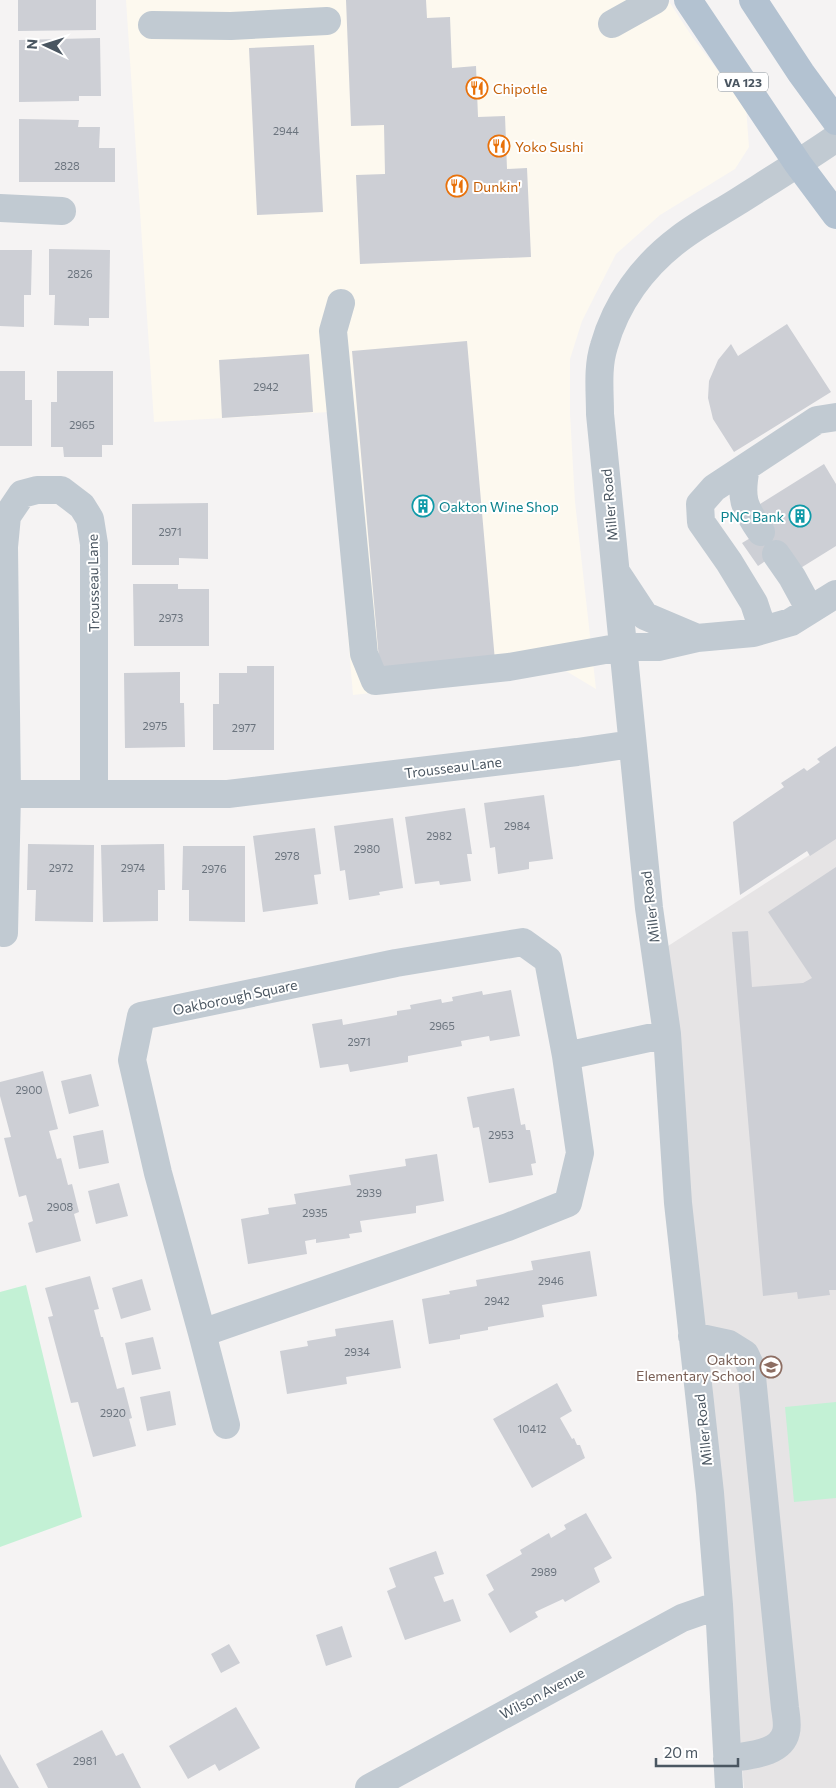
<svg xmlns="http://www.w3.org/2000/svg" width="836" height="1788" font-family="Commissioner,sans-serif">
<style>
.commercial{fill:#fdf9ef}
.education{fill:#e6e4e5}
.green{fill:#c3f1d5}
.building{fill:#cdcfd5}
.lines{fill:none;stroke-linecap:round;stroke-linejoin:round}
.minor{stroke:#c1cad2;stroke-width:28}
.major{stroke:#b3c2d1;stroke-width:28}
.labels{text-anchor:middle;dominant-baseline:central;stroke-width:4;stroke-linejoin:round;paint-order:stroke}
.number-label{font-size:11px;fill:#6b747e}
.shield{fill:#fff;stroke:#808990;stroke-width:1}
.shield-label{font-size:12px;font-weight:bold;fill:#4a5661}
.food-label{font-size:14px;fill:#c56008;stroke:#fff;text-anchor:start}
.street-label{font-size:14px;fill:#4a5661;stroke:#fff}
.culture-label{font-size:14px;fill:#0d838f;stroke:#fff;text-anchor:start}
.education-label{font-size:14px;fill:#785e54;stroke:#fff;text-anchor:end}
</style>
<rect width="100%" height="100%" fill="#f5f3f3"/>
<path class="commercial" d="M126 0H668L693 38 746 107 749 147 735 169 660 215 616 254 582 321 570 359V414L575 502 596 689 566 671 353 695 329 412 154 422Z"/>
<path class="education" d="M836 838V1788H744L668 946Z"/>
<path class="green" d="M26 1285 82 1517 0 1547V1292Z
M836 1402V1498L794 1502 785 1407Z"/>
<path class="building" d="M18 0H96V30L18 31Z
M346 0H426L427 18 450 17 452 68 476 66 478 117 505 116 507 169 527 168 531 257 360 264 356 175 385 174 384 125 351 126Z
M100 38 101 96H79V101L19 102V40Z
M314 45 323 212 257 215 249 48Z
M19 119 79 120 78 127H100L99 148H115V182H19Z
M49 249 110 250 109 318H89V326L54 325 55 295H49Z
M0 250H32L31 295H24V327L0 326Z
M787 324 831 392 734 452 713 419 708 398 709 381 718 360 731 344 738 356Z
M467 341 495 661 380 671 352 351Z
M309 354 313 412 222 418 219 360Z
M0 371H25V400H32V446H0Z
M57 371H113V445H102V457H64L63 447H51V402H57Z
M824 464 836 484V546L799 569 785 548 758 566 742 543 770 526 757 506Z
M208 503V559L179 558V565H132V504Z
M133 584H178V589H209V646H134Z
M247 666H274V750H213V704H219V673H247Z
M180 672V703H184L185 747 125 748 124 673Z
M836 746V839L810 856 807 851 740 895 733 822 784 787 781 783 804 768 807 771 820 762 817 759Z
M544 795 553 859 529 862V869L498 874 495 847 490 848 484 803Z
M465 808 472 854H467L471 881 440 885 439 881 415 884 405 817Z
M393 818 403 888 379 892 380 895 349 900 345 870 340 871 334 826Z
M315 828 321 874 314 875 318 904 263 912 253 836Z
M28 844 94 845 93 922 35 921 36 890H27Z
M164 844 165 890H158V921L103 922 101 845Z
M183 846H245V922L189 921V890H182Z
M836 867V1290H829L830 1295 798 1299 797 1292 763 1296 732 932 748 931 752 987 803 983 812 978 768 912Z
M511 990 520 1036 490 1041 489 1036 461 1041 462 1046 408 1056V1062L350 1072 348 1064 320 1068 312 1024 342 1019 343 1025 397 1015V1011L411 1009 410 1005 441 999 442 1003 453 1001 452 997 482 991 483 995Z
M43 1071 58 1129 49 1131 57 1159 61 1158 68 1185 72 1184 79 1212 74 1214 81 1241 36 1253 28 1223 33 1221 26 1195 19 1197 4 1138 11 1137 0 1096V1082Z
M91 1074 99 1106 69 1114 61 1081Z
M514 1088 521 1125 525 1124 526 1130H530L536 1163 531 1164 533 1175 489 1183 479 1127 473 1128 467 1097Z
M103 1130 109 1163 79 1169 73 1136Z
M437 1154 444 1201 416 1206V1213L360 1221 362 1232 349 1234 350 1238 316 1243V1239L305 1241 307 1254 248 1264 241 1219 269 1214 268 1208 296 1204 294 1194 351 1185 349 1175 406 1166 405 1159Z
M119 1183 128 1216 96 1224 88 1191Z
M590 1251 597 1296 542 1305 544 1317 488 1327V1330L460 1335V1339L429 1344 422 1299 450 1294 449 1291 477 1286 476 1280 533 1270 531 1261Z
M90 1276 99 1309 94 1310 101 1337H103L117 1389 124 1387 132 1418 129 1419 136 1446 93 1457 78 1402 71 1403 48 1317 53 1316 45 1288Z
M142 1279 151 1310 121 1319 112 1288Z
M393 1320 401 1368 346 1377 347 1384 287 1394 280 1351 308 1346 307 1341 336 1336 335 1329Z
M153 1337 161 1369 132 1375 125 1343Z
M557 1383 572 1411 560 1418 572 1439 574 1438 577 1445H580L585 1458 532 1488 493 1419Z
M170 1391 176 1425 147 1431 140 1397Z
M586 1513 612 1558 594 1568 600 1582 565 1602 563 1599 535 1612 538 1617 510 1633 488 1594 494 1590 486 1575 522 1554 520 1550 549 1533 551 1538 566 1529 564 1525Z
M436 1551 444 1574 434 1577 444 1602 453 1599 461 1621 405 1640 387 1591 396 1587 389 1568Z
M342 1626 352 1657 326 1666 316 1635Z
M229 1644 240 1663 221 1673 211 1654Z
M236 1707 260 1748 219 1771 215 1764 188 1779 169 1746Z
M102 1730 116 1756 123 1753 141 1788H48L36 1764Z
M0 1754 11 1774 19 1788H0Z"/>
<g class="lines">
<path class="minor" d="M612 24 655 0
M152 25 231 26 327 21
M0 208 62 211
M341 303 333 331 364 654 375 681 509 667 622 647H658L697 638 753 633 791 622 836 594
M746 467C740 498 743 506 761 532
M776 554 792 577 810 610
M616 572 645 616 697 638
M763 630 754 603 729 562 701 522 700 504 714 488 817 420 836 417
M7 794H228L577 752 632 744
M4 933 7 794 4 547 7 516 22 494 37 490H61L82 506 90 519 94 544V793
M566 1056 667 1034
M202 1333 508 1227 568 1203 580 1153 566 1056 548 960 523 942 396 963 141 1016 132 1060 158 1173 202 1333 226 1425
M692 1336 729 1344 745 1354 751 1367 785 1708C786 1715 788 1725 786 1732 781 1755 746 1755 727 1759
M369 1788 682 1618 719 1605
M729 1788 719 1605 710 1493 678 1203 667 1034 649 908 600 414C600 391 597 368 604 346 616 303 643 266 679 239 697 225 718 214 737 202 770 181 804 160 836 138"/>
<path class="major" d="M688 0 798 164 836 215
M753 0 801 73 836 121"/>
</g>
<defs>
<g id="restaurant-ring" transform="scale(1.125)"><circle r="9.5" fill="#fff" stroke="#e8710a" stroke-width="1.5"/><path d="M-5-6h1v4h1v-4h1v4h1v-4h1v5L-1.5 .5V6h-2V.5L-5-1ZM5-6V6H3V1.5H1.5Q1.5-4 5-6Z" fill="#e8710a"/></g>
<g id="building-ring" transform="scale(1.125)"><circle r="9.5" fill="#fff" stroke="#0f9aa8" stroke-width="1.5"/><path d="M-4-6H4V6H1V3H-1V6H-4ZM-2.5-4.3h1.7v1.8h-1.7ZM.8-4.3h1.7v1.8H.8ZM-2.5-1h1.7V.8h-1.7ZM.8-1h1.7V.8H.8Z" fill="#0f9aa8"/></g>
<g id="school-ring" transform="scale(1.125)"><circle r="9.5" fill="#fff" stroke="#8d6e63" stroke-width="1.5"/><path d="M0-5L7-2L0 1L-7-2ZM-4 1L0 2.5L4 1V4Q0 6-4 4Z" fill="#8d6e63"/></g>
</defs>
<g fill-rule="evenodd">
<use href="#restaurant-ring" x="477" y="88"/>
<use href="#restaurant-ring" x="499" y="146"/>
<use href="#restaurant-ring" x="457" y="186"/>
<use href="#building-ring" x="423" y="506"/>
<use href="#building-ring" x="800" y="516"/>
<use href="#school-ring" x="771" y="1367"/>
</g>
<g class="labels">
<g class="number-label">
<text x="286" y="130">2944</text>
<text x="67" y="165">2828</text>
<text x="80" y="273">2826</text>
<text x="266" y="386">2942</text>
<text x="82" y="424">2965</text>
<text x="170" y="531">2971</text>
<text x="171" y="617">2973</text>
<text x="155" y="725">2975</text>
<text x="244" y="727">2977</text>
<text x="517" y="825">2984</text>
<text x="439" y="835">2982</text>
<text x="367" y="848">2980</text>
<text x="287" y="855">2978</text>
<text x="61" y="867">2972</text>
<text x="133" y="867">2974</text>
<text x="214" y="868">2976</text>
<text x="442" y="1025">2965</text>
<text x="359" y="1041">2971</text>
<text x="29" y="1089">2900</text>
<text x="501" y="1134">2953</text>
<text x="369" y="1192">2939</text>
<text x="60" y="1206">2908</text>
<text x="315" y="1212">2935</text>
<text x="551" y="1280">2946</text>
<text x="497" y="1300">2942</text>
<text x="357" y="1351">2934</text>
<text x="113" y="1412">2920</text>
<text x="532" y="1428">10412</text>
<text x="544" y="1571">2989</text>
<text x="85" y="1760">2981</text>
</g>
<rect class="shield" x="718" y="72.5" width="50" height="19" rx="4"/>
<g class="shield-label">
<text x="743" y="82">VA 123</text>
</g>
<g class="food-label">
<text x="493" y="88">Chipotle</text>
<text x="515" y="146">Yoko Sushi</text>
<text x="473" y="186">Dunkin'</text>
</g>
<g class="street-label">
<text transform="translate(609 505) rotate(-95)">Miller Road</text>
<text transform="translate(93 583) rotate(-91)">Trousseau Lane</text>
<text transform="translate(453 767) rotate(-7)">Trousseau Lane</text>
<text transform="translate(650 907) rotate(-97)">Miller Road</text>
<text transform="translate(235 997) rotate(-12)">Oakborough Square</text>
<text transform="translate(703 1430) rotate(-96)">Miller Road</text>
<text transform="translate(542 1693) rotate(-28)">Wilson Avenue</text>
</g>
<g class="culture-label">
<text x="439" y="506">Oakton Wine Shop</text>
<text x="784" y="516" text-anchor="end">PNC Bank</text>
</g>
<g class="education-label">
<text x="755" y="1359">Oakton<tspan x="755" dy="16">Elementary School</tspan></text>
</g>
</g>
<g transform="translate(45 45) rotate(274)" stroke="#ffffff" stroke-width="4" paint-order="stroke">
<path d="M0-4L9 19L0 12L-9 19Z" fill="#4a5661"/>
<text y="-8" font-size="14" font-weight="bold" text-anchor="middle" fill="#4a5661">N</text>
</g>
<path d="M656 1758v8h82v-8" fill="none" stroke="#4a5661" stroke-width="2.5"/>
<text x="664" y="1758" font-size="15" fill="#4a5661" stroke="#ffffff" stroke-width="4" paint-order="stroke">20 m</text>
</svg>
